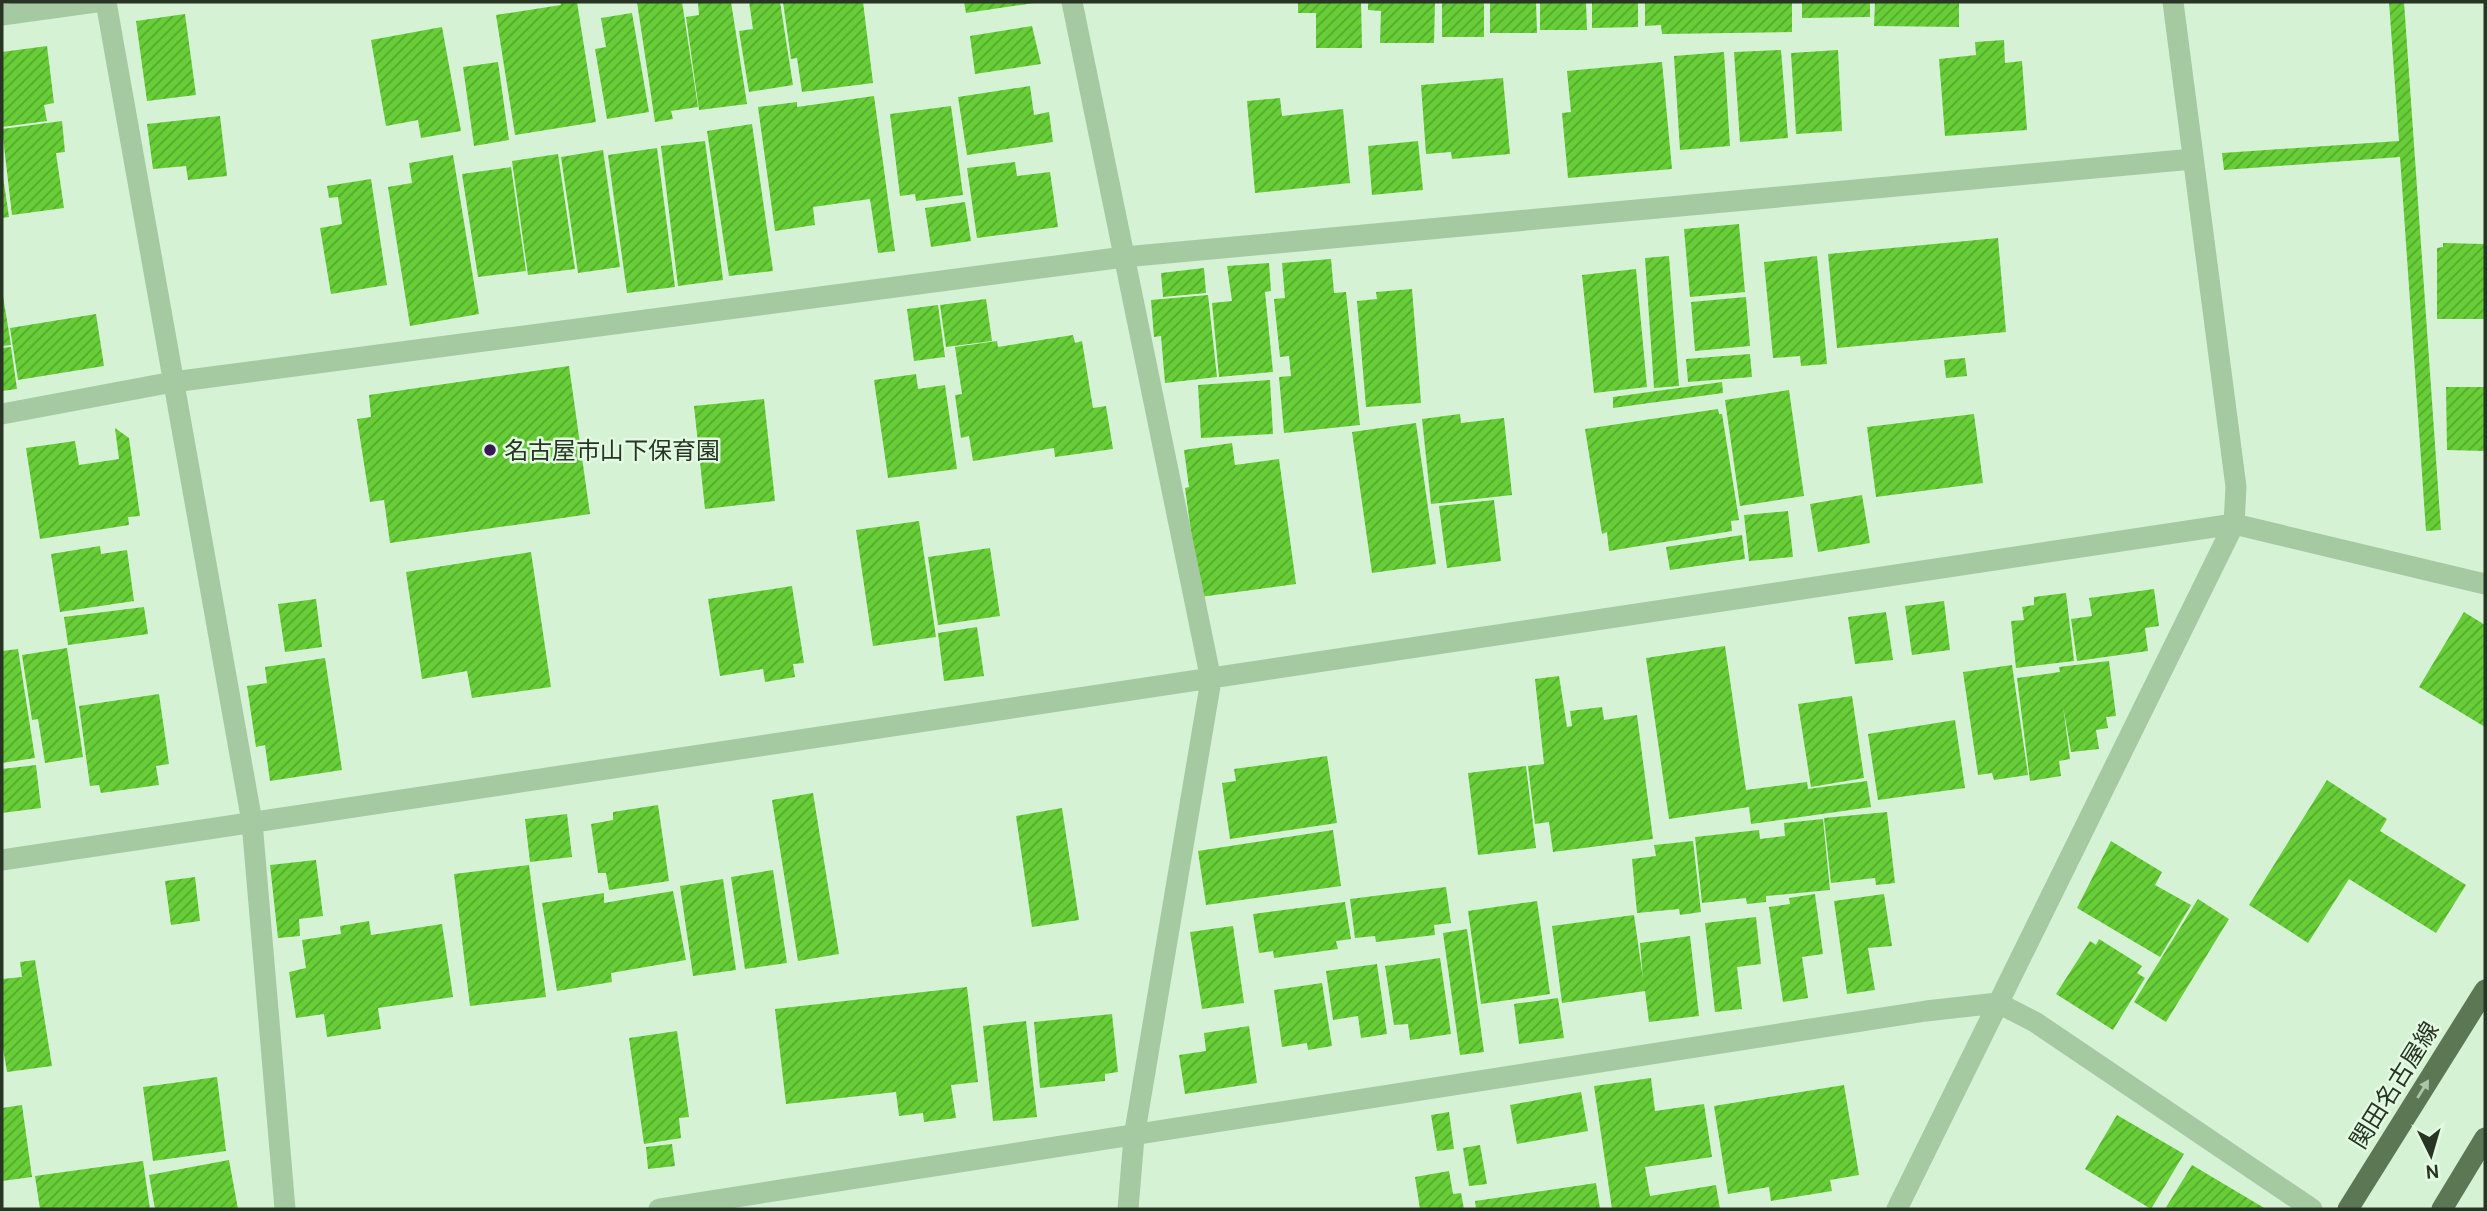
<svg xmlns="http://www.w3.org/2000/svg" width="2487" height="1211" font-family="Cabin,'Noto Sans JP',sans-serif">
<style>
.building{fill:url(#building-hatch)}
.lines{fill:none;stroke-linecap:round;stroke-linejoin:round}
.street{stroke:#a5caa1;stroke-width:21}
.primary{stroke:#5c7754;stroke-width:21}
.oneway{fill:#acc6a9}
.poi-dot{fill:#381758;stroke:#e2fae1;stroke-width:2.5}
.labels{text-anchor:middle;dominant-baseline:central;stroke-width:5;stroke-linejoin:round;paint-order:stroke}
.poi-label{font-size:24px;fill:#283424;stroke:#e2fae1;text-anchor:start}
.street-label{font-size:24px;fill:#283424;stroke:#e2fae1}
</style>
<defs>
<pattern id="building-hatch" width="6" height="6" patternUnits="userSpaceOnUse" patternTransform="scale(1.75)"><rect width="6" height="6" fill="#67ce37"/><path d="M-1 1l2-2M0 6l6-6M5 7l2-2" fill="none" stroke="#55a82e"/></pattern>
</defs>
<rect width="100%" height="100%" fill="#d6f2d5"/>
<path class="building" d="M560 2H577L596 122 515 135 496 15 561 5Z
M637 2H682L698 107 671 111 673 119 655 122Z
M731 2 747 104 699 110 686 17 699 15 698 3Z
M749 2H780L793 85 749 92 739 31 753 29Z
M783 2H863L873 83 802 92 797 58 791 59Z
M964 2H1034V3L966 13Z
M1298 2H1361L1362 48H1316V13H1298Z
M1368 2H1435L1434 43H1380L1381 11 1368 10Z
M1442 2H1484V37H1442Z
M1490 2H1536L1537 33H1490Z
M1540 2H1586L1587 30H1540Z
M1592 2H1638V27L1592 28Z
M1645 2H1792V32L1662 34 1661 25 1645 26Z
M1802 2H1870V17L1802 18Z
M1875 2H1959V27L1874 26Z
M2389 2H2404L2441 530 2426 531 2400 157 2224 170 2222 153 2399 141Z
M632 13 649 112 607 119 595 49 606 47 601 18Z
M185 14 196 95 147 101 136 21Z
M1032 26 1041 64 975 74 970 36Z
M442 27 461 131 421 138 418 120 386 126 371 40Z
M2004 40 2005 63 2022 61 2027 130 1945 136 1939 59 1976 55 1975 42Z
M47 46 54 103 44 105 47 121 2 127V52Z
M1781 50 1788 138 1740 142 1734 52Z
M1838 50 1842 131 1796 134 1791 53Z
M1724 52 1730 146 1680 150 1674 56Z
M498 62 509 140 474 146 463 67Z
M1662 62 1672 169 1568 178 1562 113 1571 112 1567 71Z
M1503 78 1510 154 1452 159 1451 152 1426 154 1421 85Z
M1030 86 1034 115 1049 112 1053 142 967 155 958 97Z
M874 96 895 251 878 253 870 199 813 207 815 225 775 231 758 107 797 102V107Z
M1280 98 1282 116 1343 109 1350 183 1255 193 1247 101Z
M951 106 963 195 916 201 915 194 900 196 890 114Z
M220 116 227 176 188 180 186 166 153 169 147 124Z
M62 121 65 152 56 153 64 208 12 215 2 129Z
M752 124 773 271 729 276 707 131Z
M705 141 723 280 678 286 661 146Z
M1418 141 1423 190 1372 195 1368 146Z
M657 148 675 287 627 293 608 155Z
M603 150 620 267 578 273 561 157Z
M558 154 575 269 528 275 512 161Z
M453 155 479 314 410 326 388 187 412 183 409 163Z
M1015 162 1017 176 1050 172 1058 227 977 238 967 168Z
M511 167 526 271 478 277 462 174Z
M2 170 9 217 2 218Z
M371 179 387 285 331 294 320 228 342 224 338 197 329 198 327 186Z
M965 202 971 241 931 247 925 208Z
M1739 224 1745 292 1690 297 1684 229Z
M1998 238 2006 332 1837 348 1828 254Z
M2443 243 2485 244V319H2437V248L2443 247Z
M1669 256 1679 386 1654 388 1645 258Z
M1817 256 1827 364 1801 366 1800 356 1773 358 1764 262Z
M1331 259 1334 293 1346 292 1360 425 1284 433 1279 377 1291 376 1289 356 1280 357 1274 299 1285 298 1282 263Z
M1269 263 1271 291 1265 292 1273 372 1219 377 1212 303 1232 301 1227 266Z
M1204 268 1206 293 1163 297 1161 273Z
M1636 269 1647 387 1594 393 1582 275Z
M1412 289 1421 403 1366 407 1357 301 1377 299 1376 292Z
M1208 295 1217 377 1165 383 1161 336 1154 337 1151 300Z
M3 296 11 345 2 346V297Z
M1746 297 1750 346 1695 351 1691 302Z
M986 299 992 341 946 347 940 305Z
M938 305 945 357 914 361 907 309Z
M96 314 104 366 18 380 10 328Z
M1073 335 1075 343 1082 341 1093 408 1106 406 1113 449 1055 457 1054 448 973 461 969 436 961 438 955 395 962 394 955 347 997 341 998 347Z
M11 347 17 389 2 391V348Z
M1750 354 1752 377 1688 382 1686 359Z
M1965 358 1967 376 1946 378 1944 360Z
M569 366 590 514 390 543 384 500 370 502 357 419 371 417 369 395Z
M916 374 918 389 945 385 957 469 888 478 874 380Z
M1270 380 1273 434 1201 438 1198 385Z
M1722 382 1723 393 1613 408V397Z
M2446 387H2485V451L2447 450Z
M1789 390 1804 496 1740 506 1725 400Z
M764 399 775 501 705 509 694 406Z
M1718 409 1719 414H1722L1739 520 1731 521 1732 531 1609 551 1607 532 1602 534 1585 429Z
M1460 414 1461 423 1504 418 1512 495 1431 504 1422 419Z
M1974 414 1983 483 1876 497 1867 427Z
M1416 423 1436 564 1372 573 1352 432Z
M115 428 129 438 140 516 128 517 129 525 40 539 26 448 75 441 79 465 119 459Z
M1232 443 1235 465 1279 459 1296 584 1200 597 1185 488 1189 487 1184 450Z
M1862 495 1870 543 1818 552 1810 504Z
M1494 500 1501 561 1447 568 1439 506Z
M1788 511 1793 557 1749 561 1744 515Z
M919 521 936 637 873 646 856 530Z
M1742 535 1745 559 1670 570 1666 547Z
M100 546 101 554 127 550 134 601 60 612 51 554Z
M990 548 1000 616 938 625 928 557Z
M531 552 551 687 472 698 467 671 422 679 406 572Z
M792 586 804 663 793 664 795 677 765 682 763 669 720 676 708 599Z
M2154 589 2159 626 2145 628 2148 651 2077 661 2071 619 2092 616 2089 598Z
M2066 593 2074 661 2016 668 2011 621 2024 620 2022 607 2034 605V597Z
M316 599 322 647 285 652 278 604Z
M1944 601 1950 650 1912 655 1905 606Z
M144 607 148 634 68 645 64 617Z
M1886 612 1893 660 1855 664 1848 617Z
M2464 612 2485 625V727L2419 687Z
M977 627 984 676 944 681 938 633Z
M1725 646 1746 790 1807 782 1808 789 1867 781 1871 807 1751 824 1749 807 1669 819 1646 658Z
M67 648 83 757 45 763 38 719 32 720 22 655Z
M18 649 35 758 2 763V651Z
M325 658 342 770 270 781 265 745 256 747 247 686 267 683 265 667Z
M2109 661 2116 716 2106 717 2108 728 2096 730 2099 749 2071 752 2063 706 2070 759 2059 761 2061 776 2030 781 2017 678 2060 672 2059 667Z
M2012 665 2028 775 1994 780 1992 773 1978 775 1963 672Z
M1559 676 1567 727 1572 726 1570 711 1602 707 1604 720 1637 715 1653 839 1553 852 1549 822 1535 824 1528 766 1544 764 1535 679Z
M159 694 169 764 156 766 159 785 101 793 99 785 90 786 79 706Z
M1852 696 1864 778 1811 787 1798 704Z
M1955 720 1965 788 1878 800 1868 734Z
M1327 756 1337 823 1230 839 1222 783 1236 781 1234 769Z
M36 765 41 808 2 813V769Z
M1526 766 1536 848 1478 855 1468 773Z
M2327 780 2387 819 2380 831 2466 885 2436 933 2349 879 2308 943 2249 905Z
M813 793 839 954 798 961 772 800Z
M658 805 669 881 609 890 606 873H598L591 824 613 820V812Z
M1062 808 1079 920 1032 927 1016 816Z
M1887 812 1895 883 1876 885 1875 878 1831 883 1824 818Z
M567 814 572 857 530 862 525 819Z
M1823 819 1830 890 1766 896V902L1747 904 1746 898 1702 903 1695 837 1759 830 1760 839 1785 836 1784 823Z
M1333 830 1341 886 1206 905 1198 851Z
M1693 841 1701 912 1680 915 1679 909 1637 913 1632 859 1656 856 1654 845Z
M2111 841 2162 872 2155 885 2191 905 2160 957 2077 908Z
M316 860 323 916 299 919 300 936 278 938 270 865Z
M529 865 546 997 470 1006 454 874Z
M773 870 787 963 745 969 731 877Z
M195 877 200 921 171 925 165 881Z
M723 879 736 970 693 976 680 886Z
M1446 887 1451 923 1434 925 1435 935 1376 942 1375 936 1355 938 1350 899Z
M673 891 686 960 611 973 612 982 557 991 542 903 604 893V903Z
M1815 894 1823 954 1802 957 1808 998 1783 1002 1769 907 1790 904 1789 898Z
M1884 894 1892 946 1868 948 1875 990 1847 994 1834 901Z
M2198 899 2229 919 2166 1022 2134 1002Z
M1537 901 1550 994 1481 1004 1468 911Z
M1345 902 1351 939 1336 941 1338 949 1274 958 1273 951 1259 953 1253 914Z
M1634 915 1643 979 1640 943 1690 936 1699 1016 1649 1022 1645 991 1562 1003 1552 926Z
M1756 917 1761 964 1737 967 1742 1009 1715 1012 1705 923Z
M369 921 371 935 442 924 453 997 378 1008 381 1029 327 1037 324 1014 296 1018 289 972 306 968 302 940 341 934 340 926Z
M1233 926 1244 1003 1202 1009 1190 932Z
M1467 929 1484 1052 1460 1055 1443 933Z
M2099 939 2142 966 2137 973 2145 978 2113 1030 2056 994 2090 941 2096 945Z
M1440 958 1451 1034 1410 1040 1408 1024 1394 1025 1385 966Z
M35 960 52 1066 7 1072 2 1042V979L22 977 20 962Z
M1377 964 1387 1034 1361 1038 1358 1016 1333 1020 1326 971Z
M1322 983 1332 1046 1308 1050 1307 1043 1282 1047 1274 990Z
M967 987 978 1082 951 1085 956 1118 924 1122 923 1113 899 1116 896 1092 786 1104 775 1009Z
M1558 998 1564 1038 1519 1044 1514 1004Z
M1112 1014 1118 1072 1105 1074V1081L1040 1088 1034 1022Z
M1026 1021 1037 1117 993 1121 983 1026Z
M1249 1026 1257 1083 1185 1094 1179 1055 1206 1051 1204 1033Z
M677 1031 689 1117 679 1118 681 1138 644 1144 629 1038Z
M217 1077 226 1151 153 1161 143 1087Z
M1651 1078 1655 1111 1704 1104 1712 1157 1645 1167 1650 1196 1716 1185 1720 1209H1612L1594 1086Z
M1844 1085 1859 1175 1830 1180 1832 1191 1771 1201 1769 1187 1728 1194 1714 1106Z
M1581 1092 1588 1131 1517 1144 1510 1105Z
M22 1105 32 1177 2 1181V1108Z
M1449 1112 1454 1149 1437 1151 1431 1115Z
M2117 1115 2184 1154 2151 1209 2085 1169Z
M672 1144 675 1166 648 1169 646 1147Z
M1480 1145 1487 1184 1469 1186 1463 1148Z
M229 1160 238 1209H155L149 1175Z
M143 1161 150 1209H40L35 1176Z
M2192 1165 2266 1209H2165Z
M1449 1171 1453 1194 1461 1193 1464 1209H1420L1415 1177Z
M1596 1183 1600 1209H1476L1475 1201Z"/>
<g class="lines">
<path class="street" d="M106 2 252 822 285 1209
M1072 2 1211 680 1134 1137 1128 1209
M2 15 96 2
M2 414 173 382 1124 257 2193 159
M2 860 2234 524 2485 584
M659 1209 1926 1011 1998 1003 2035 1022 2312 1209
M1897 1209 2234 524 2236 487 2173 2"/>
<path class="primary" d="M2348 1209 2485 990
M2442 1209 2485 1138"/>
</g>
<defs><path id="oneway-solid" d="M-6-.8H1V-3.2L6.5 0L1 3.2V.8H-6Z" transform="scale(1.75)"/></defs>
<use class="oneway" href="#oneway-solid" transform="translate(2423 1089) rotate(-58)"/>
<circle class="poi-dot" cx="490" cy="450" r="7"/>
<g class="labels">
<g class="poi-label">
<text x="504" y="450">名古屋市山下保育園</text>
</g>
<g class="street-label">
<text transform="translate(2394 1085) rotate(-58)">関田名古屋線</text>
</g>
</g>
<rect width="2487" height="1211" fill="none" stroke="#283424" stroke-width="7"/>
<g transform="translate(2431 1155) rotate(175)" stroke="#e2fae1" stroke-width="5" paint-order="stroke">
<path d="M0-5L12 26L0 18L-12 26Z" fill="#283424"/>
<text y="-10" font-size="19" font-weight="bold" text-anchor="middle" fill="#283424">N</text>
</g>
</svg>
